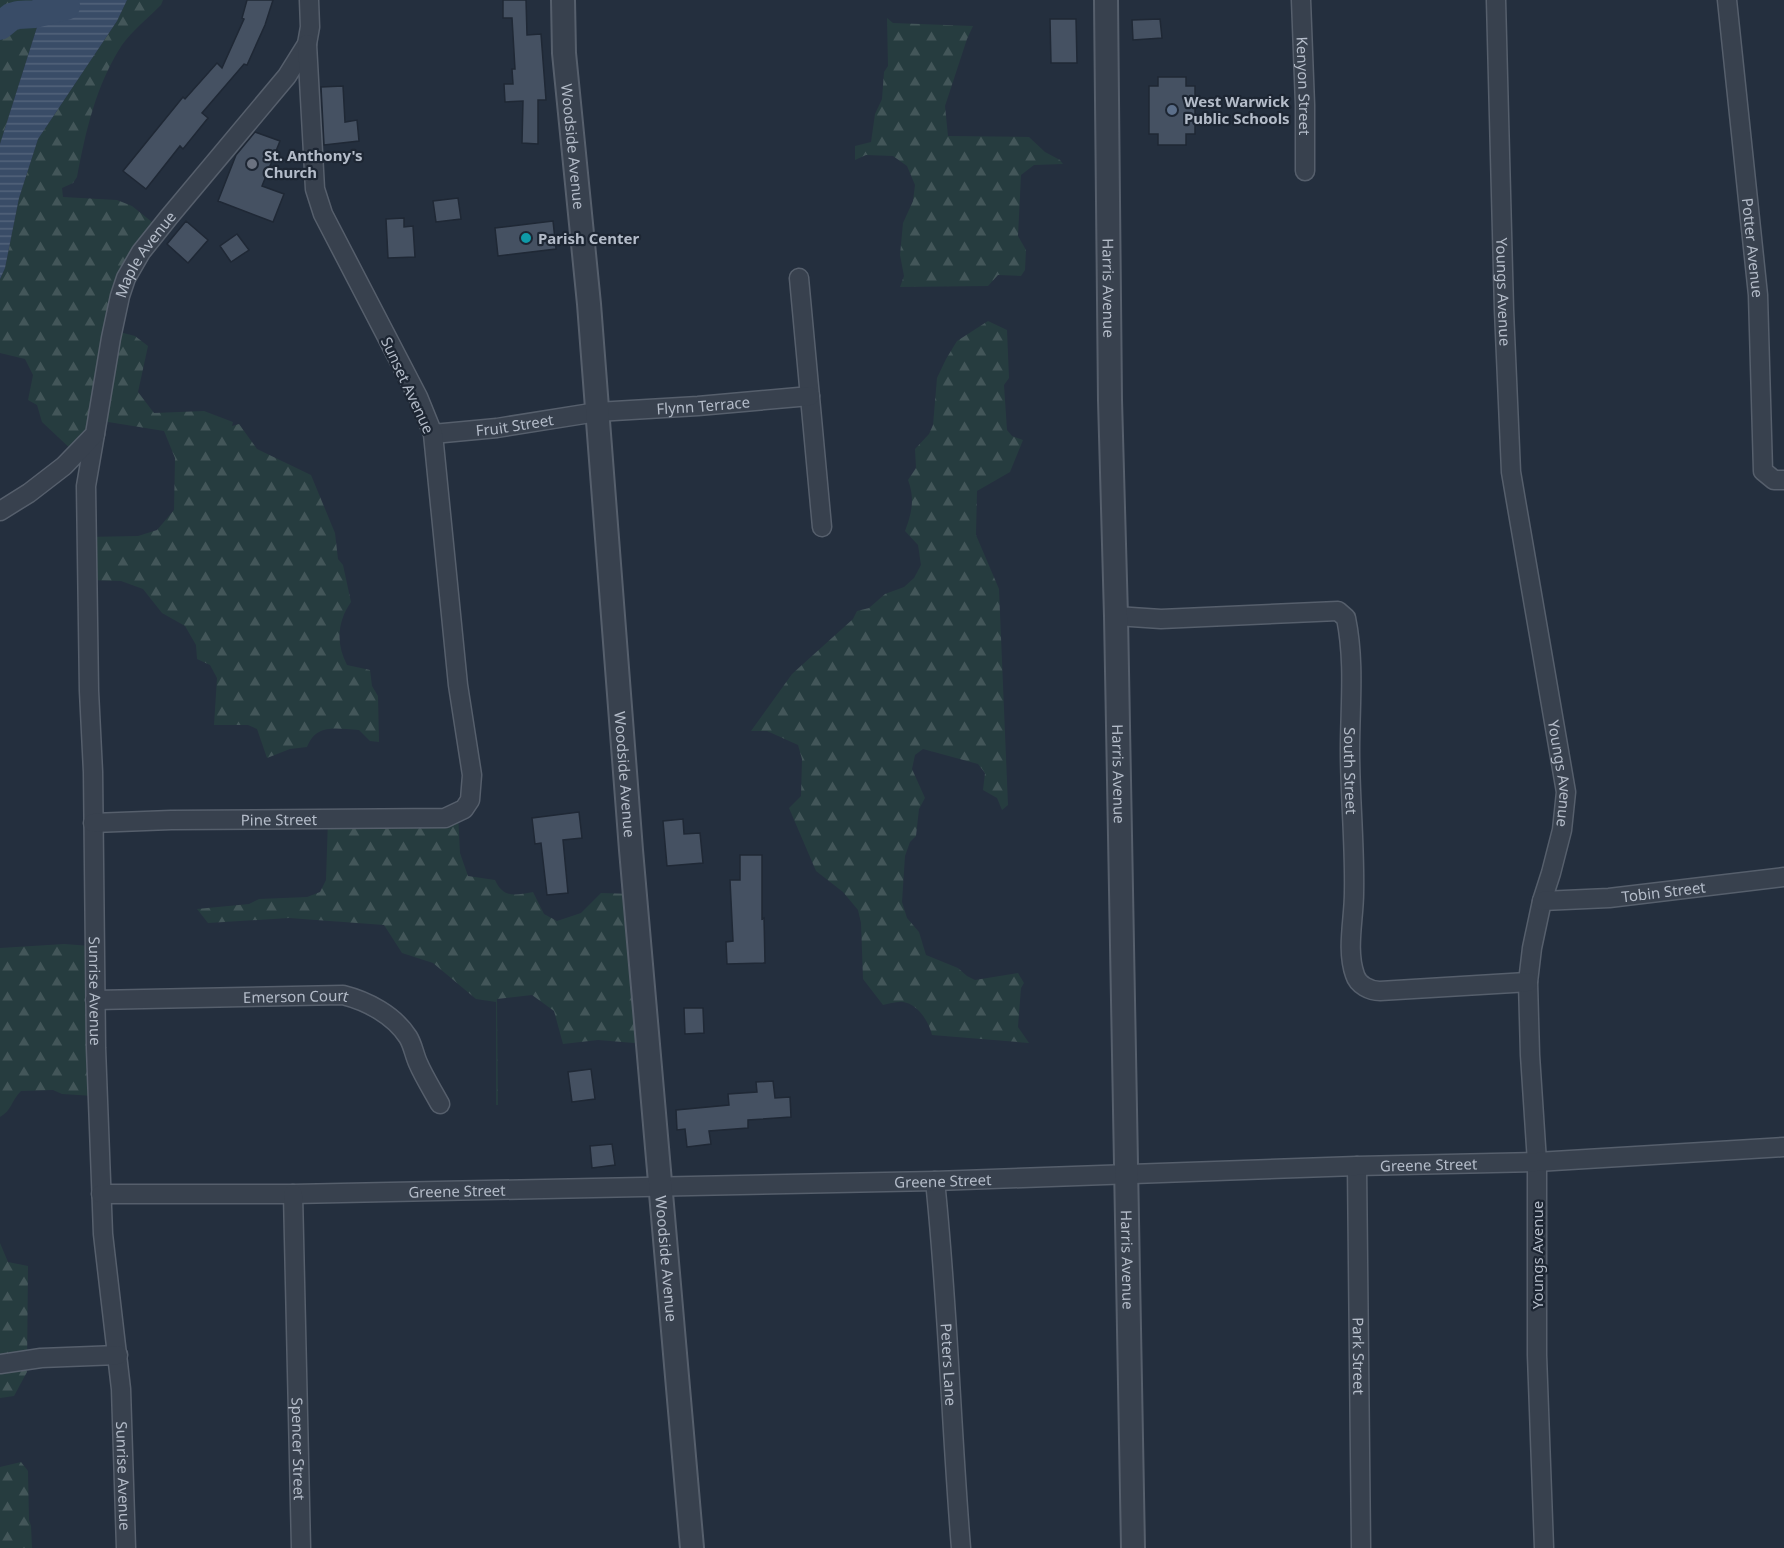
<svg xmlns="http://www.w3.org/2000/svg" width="1784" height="1548" font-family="'Noto Sans',sans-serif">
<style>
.forest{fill:url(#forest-firs)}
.water{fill:url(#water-rules)}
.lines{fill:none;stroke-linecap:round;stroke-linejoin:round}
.river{stroke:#394c67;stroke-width:28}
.building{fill:#455162;stroke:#1f2835;stroke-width:1.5}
.minor-casing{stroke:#565f6c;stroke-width:21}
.tertiary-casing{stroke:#565f6c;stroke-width:26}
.minor{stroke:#38414e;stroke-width:18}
.tertiary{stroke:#38414e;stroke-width:22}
.service-dot{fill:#5c6f8a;stroke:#1d2633;stroke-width:2}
.worship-dot{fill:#6b7280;stroke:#1d2633;stroke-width:2}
.culture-dot{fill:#0f9aa8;stroke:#1d2633;stroke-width:2}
.labels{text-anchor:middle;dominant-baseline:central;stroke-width:4.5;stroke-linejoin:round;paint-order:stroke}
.street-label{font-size:15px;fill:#b4bcc9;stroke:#1d2633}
.poi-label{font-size:15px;font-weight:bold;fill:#b4bcc9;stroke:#1d2633;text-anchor:start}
</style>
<defs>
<pattern id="forest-firs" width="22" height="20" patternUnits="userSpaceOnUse" patternTransform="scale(1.5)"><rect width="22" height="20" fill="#263c3f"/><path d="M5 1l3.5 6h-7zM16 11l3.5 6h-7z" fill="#435659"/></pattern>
<pattern id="water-rules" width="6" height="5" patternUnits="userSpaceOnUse" patternTransform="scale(1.5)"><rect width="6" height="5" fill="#394c67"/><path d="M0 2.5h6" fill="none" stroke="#53647b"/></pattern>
</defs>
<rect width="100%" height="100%" fill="#242f3e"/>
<path class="forest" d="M0 0H53L38 24 0 144Z
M127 0H163L161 5C148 18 133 30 122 45 96 85 86 130 77 177L73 183 62 188 63 197 117 200 132 206 157 226 112 330 135 336 148 346 138 392 154 413 204 411 233 422 232 426 239 424 257 449 311 475 335 533 338 559 343 565 351 602C337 622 336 644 347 665L370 670 372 686 378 696 379 742 370 741 359 730C336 729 317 723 307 747L290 749 267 758 257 729 248 725H214L217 678 210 665 197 659 196 645 185 626 162 613 143 589 121 581 87 580 86 537 138 536 157 530 174 510 175 458 164 431 102 421 74 452 42 422 37 405 28 400 33 375 25 359 0 353V279L5 268 19 198 38 139 117 21Z
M887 18 893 23 973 26 967 39 945 106 948 136 1029 137 1045 152 1060 160 1063 164 1034 165 1021 175 1018 236 1026 250 1025 270 1021 276 998 275 988 286 900 287 904 276 900 255 903 223 913 201 915 185 907 166 893 156 866 155 855 160V146L871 142 875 114 882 99 884 72 888 66Z
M988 321 1007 330 1009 378 1004 385 1007 430 1012 436 1023 440 1010 472 977 491 976 535 999 589 1008 805 1002 810 997 798 983 790 985 773 978 764 923 749 915 755 912 769 925 798 919 809 916 836 910 842 905 856 902 902 907 918 919 932 926 955 958 968 967 976 975 980 1018 973 1024 983 1021 988 1018 1027 1029 1043 932 1035C929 1022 918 1004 903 1002 897 1001 889 1004 883 1005L863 979 861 923 858 910 843 892 816 871 789 808 801 796 802 759 798 745 767 731H751L792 674 853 619 857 611 869 608 885 594 904 587 914 578 921 565 918 545 905 531C912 513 915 498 908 480L916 468 915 449 929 434 933 425 937 378 946 359 957 341Z
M458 813 460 853 468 876 495 880C504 899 515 895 533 892L544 914 557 921 581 913 601 893 633 894 646 1044 598 1040 563 1044 554 1011 532 995 497 999 498 1105H496V1002L476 999 433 963 402 953 384 925 289 918 208 923 197 909 249 904 259 899 307 897 320 892 326 880 328 819Z
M64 944 91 946 94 1096 62 1094 53 1090 21 1091C11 1101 12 1110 0 1117V948Z
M0 1243 8 1262 28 1266 27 1372 14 1396 0 1398Z
M21 1462 28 1471 29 1520 31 1526 32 1548H0V1467Z"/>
<path class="water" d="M53 0H127L117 21 38 139 19 198 5 268 0 279V144L38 24Z"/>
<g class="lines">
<path class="river" d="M0 26 11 17 18 15 35 14 66 6"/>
</g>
<path class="building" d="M247 0H273L265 25 247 65 244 64 202 113 208 118 183 149 180 146 146 189 123 171 183 97 185 99 217 63 222 68 244 19 242 18Z
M503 0H526L527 35 541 34 546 100H538V144L522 143 523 101 505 102 504 84H513L512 69H515L512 18H503Z
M1050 19H1076L1077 63H1051Z
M1160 19 1162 38 1133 40 1132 20Z
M1158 77H1186V86H1195V134H1186V145H1158V134H1149V86H1158Z
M343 86 345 122 357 120 359 141 324 145 321 87Z
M255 132 280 141 262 186 284 194 273 222 218 201 236 155Z
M458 198 461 219 436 222 433 201Z
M404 218V227L413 226 415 257 388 258 386 219Z
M186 221 208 240 188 263 167 244Z
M553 221 556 249 498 256 495 228Z
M237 234 249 250 231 262 220 246Z
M579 812 582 838 563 840 568 893 547 895 541 843 535 844 532 818Z
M683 819 684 834 700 833 703 863 667 866 663 821Z
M740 855H762V919L764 918 765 963 727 964 726 942 733 941 730 880H740Z
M684 1008H703L704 1033 685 1034Z
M591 1069 595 1099 572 1102 568 1072Z
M773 1081 775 1098 790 1097 791 1117 748 1120V1128L709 1131 711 1144 687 1147 685 1129 677 1130 676 1110 729 1105 728 1094 757 1092 756 1082Z
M612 1144 615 1165 592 1168 590 1146Z"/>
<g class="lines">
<g class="minor-casing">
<g id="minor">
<path id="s1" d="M1301 0 1305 105V171"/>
<path id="s2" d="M1496 0 1504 310 1511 472 1566 792 1562 830 1551 873 1542 901 1532 948 1528 982 1530 1055 1537 1162V1355L1544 1548"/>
<path id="s3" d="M1727 0 1758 295 1763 471 1774 480H1784"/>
<path d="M799 278 822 527"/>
<path id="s4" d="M95 434 86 486 89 691 93 772 96 1048 103 1234 121 1389 126 1548"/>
<path id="s5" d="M433 434 497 428 597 412 698 406 810 396"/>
<path id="s6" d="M0 511 29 493 64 466 95 434 111 338 120 296 126 278 141 252 169 217 287 76 307 44 310 27 309 0"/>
<path id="s7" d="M1116 616 1161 619 1338 611 1346 618C1355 662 1350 706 1350 750 1350 798 1355 845 1354 893 1354 919 1346 950 1355 975 1358 985 1370 991 1380 991L1528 982"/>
<path id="s8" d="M93 823 171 820 445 818 464 809 470 800 472 775 458 685 433 434 418 397 323 214 315 189 307 44"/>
<path id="s9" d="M1542 901 1609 898 1784 877"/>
<path id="s10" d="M95 1000 343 995C367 1001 394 1015 408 1037 413 1045 414 1054 418 1063 424 1077 433 1091 440 1104"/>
<path id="s11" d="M1357 1166 1361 1548"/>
<path id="s12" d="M935 1181C948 1303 951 1426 961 1548"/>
<path id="s13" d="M101 1194H293L935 1181 1357 1166 1537 1162 1784 1147"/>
<path id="s14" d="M293 1194 301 1548"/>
<path d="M0 1364 41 1358 118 1355"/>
</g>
</g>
<g class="tertiary-casing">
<g id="tertiary">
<path id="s15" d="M563 0 564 53 589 304 631 850 692 1548"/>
<path id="s16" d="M1106 0 1110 400 1116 616 1133 1548"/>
</g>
</g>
<use href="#minor" class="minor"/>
<use href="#tertiary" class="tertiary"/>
</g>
<circle class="service-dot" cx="1172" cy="110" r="6"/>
<circle class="worship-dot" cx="252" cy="164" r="6"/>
<circle class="culture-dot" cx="526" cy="238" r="6"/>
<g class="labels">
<g class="street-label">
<text stroke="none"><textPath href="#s1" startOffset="86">Kenyon Street</textPath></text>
<text stroke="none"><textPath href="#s15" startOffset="147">Woodside Avenue</textPath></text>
<text stroke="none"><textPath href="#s3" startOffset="249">Potter Avenue</textPath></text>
<text stroke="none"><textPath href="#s6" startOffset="312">Maple Avenue</textPath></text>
<text stroke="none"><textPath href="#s16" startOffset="288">Harris Avenue</textPath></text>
<text stroke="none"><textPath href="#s2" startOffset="292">Youngs Avenue</textPath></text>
<text transform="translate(408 385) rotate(65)">Sunset Avenue</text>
<text stroke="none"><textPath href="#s5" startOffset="272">Flynn Terrace</textPath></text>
<text stroke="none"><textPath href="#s5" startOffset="82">Fruit Street</textPath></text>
<text stroke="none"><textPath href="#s7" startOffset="386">South Street</textPath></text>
<text stroke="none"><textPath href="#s15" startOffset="777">Woodside Avenue</textPath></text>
<text stroke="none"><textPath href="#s16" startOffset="774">Harris Avenue</textPath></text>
<text stroke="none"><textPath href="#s2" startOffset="778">Youngs Avenue</textPath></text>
<text stroke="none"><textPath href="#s8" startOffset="186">Pine Street</textPath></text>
<text stroke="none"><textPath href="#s9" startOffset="122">Tobin Street</textPath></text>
<text stroke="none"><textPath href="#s4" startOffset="558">Sunrise Avenue</textPath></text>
<text stroke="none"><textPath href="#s10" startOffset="201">Emerson Court</textPath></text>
<text stroke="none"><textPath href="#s13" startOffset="1328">Greene Street</textPath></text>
<text stroke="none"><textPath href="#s13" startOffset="842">Greene Street</textPath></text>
<text stroke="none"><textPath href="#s13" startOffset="356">Greene Street</textPath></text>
<text transform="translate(1537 1255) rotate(-90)">Youngs Avenue</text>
<text stroke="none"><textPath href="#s15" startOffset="1263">Woodside Avenue</textPath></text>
<text stroke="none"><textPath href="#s16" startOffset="1260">Harris Avenue</textPath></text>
<text stroke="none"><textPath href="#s11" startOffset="190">Park Street</textPath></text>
<text stroke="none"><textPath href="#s12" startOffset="184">Peters Lane</textPath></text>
<text stroke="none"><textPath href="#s14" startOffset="255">Spencer Street</textPath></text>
<text stroke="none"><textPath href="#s4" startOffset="1044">Sunrise Avenue</textPath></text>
</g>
<g class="poi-label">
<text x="1184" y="101">West Warwick<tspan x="1184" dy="17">Public Schools</tspan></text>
<text x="264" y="155">St. Anthony's<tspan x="264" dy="17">Church</tspan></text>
<text x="538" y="238">Parish Center</text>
</g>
</g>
</svg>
